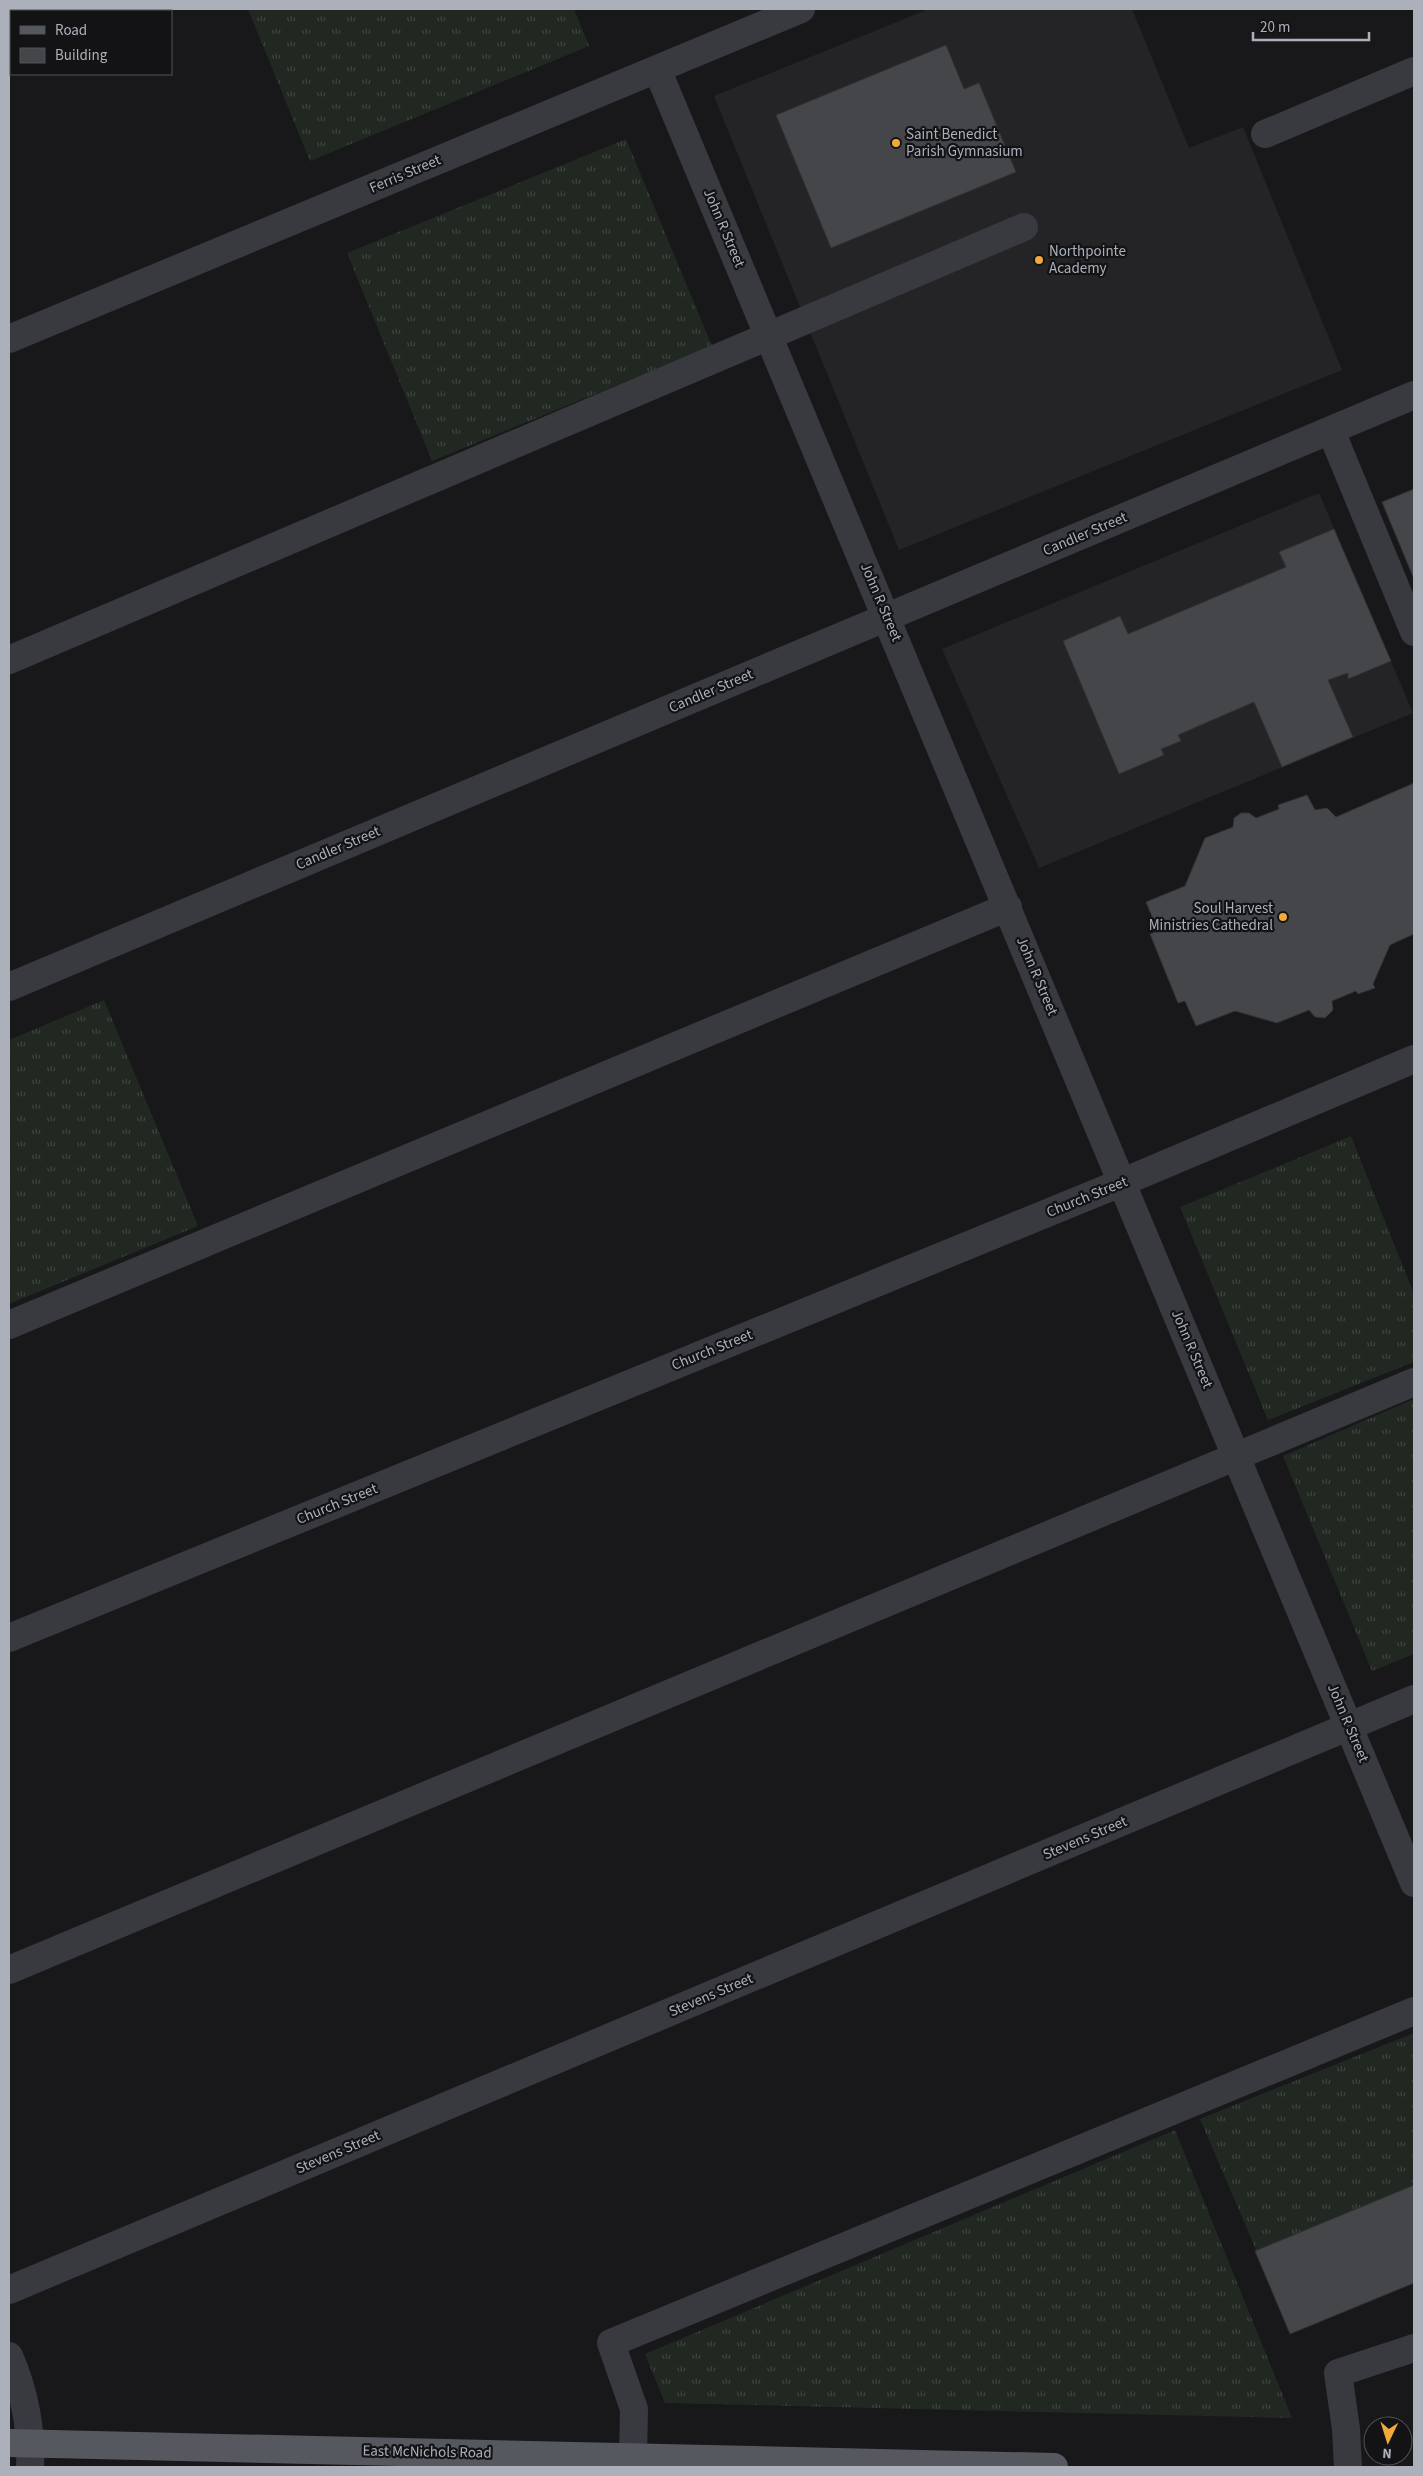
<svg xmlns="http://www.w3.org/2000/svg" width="1423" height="2476" font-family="'Source Sans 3',sans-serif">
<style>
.built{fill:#242427}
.grass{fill:url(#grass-tufts)}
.building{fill:#45464a;stroke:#323236}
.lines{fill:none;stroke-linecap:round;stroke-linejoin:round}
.minor{stroke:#393a3f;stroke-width:28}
.major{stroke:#55585e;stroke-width:28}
.poi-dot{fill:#f0a93a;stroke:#131315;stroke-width:2}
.labels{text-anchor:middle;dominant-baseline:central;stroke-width:4.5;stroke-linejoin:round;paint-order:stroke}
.poi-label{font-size:15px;fill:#abb0ba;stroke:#131315;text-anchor:start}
.street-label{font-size:15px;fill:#abb0ba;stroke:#131315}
</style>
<defs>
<pattern id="grass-tufts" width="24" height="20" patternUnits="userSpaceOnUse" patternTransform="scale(1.25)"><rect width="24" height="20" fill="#202821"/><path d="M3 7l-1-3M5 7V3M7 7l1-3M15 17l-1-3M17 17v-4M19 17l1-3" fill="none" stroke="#3e453f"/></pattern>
</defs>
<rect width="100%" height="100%" fill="#18181a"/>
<path class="built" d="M929 9H1132L1189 148 1243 127 1342 370 899 550 714 96Z
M1319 493 1413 713 1039 868 942 649Z"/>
<path class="grass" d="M248 9H574L589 46 310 161Z
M626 139 712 346 432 461 347 253Z
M104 1000 198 1226 9 1304V1040Z
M1351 1136 1414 1294V1362L1268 1420 1180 1207Z
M1414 1399V1654L1372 1671 1283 1456Z
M1414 2033V2190L1257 2252 1200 2119Z
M1175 2130 1292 2418 665 2403 645 2354Z"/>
<path class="building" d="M946 45 964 89 979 83 1016 172 831 248 776 115Z
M1414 489V579L1382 502Z
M1334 529 1391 661 1348 679V673L1328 680 1353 737 1282 767 1254 702 1178 735 1181 741 1161 749 1164 755 1119 774 1063 641 1120 616 1128 634 1286 567 1279 552Z
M1414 783V934L1390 945 1373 984 1375 988 1358 994 1356 991 1332 1001 1333 1010 1325 1018 1315 1017 1309 1010 1277 1023 1235 1011 1196 1026 1185 1001 1178 1003 1150 934 1158 931 1146 902 1185 886 1205 838 1233 827 1234 818 1241 813H1249L1256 818 1279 809 1278 805 1307 795 1315 810 1327 808 1336 817Z
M1414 2185V2283L1290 2334 1255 2251Z"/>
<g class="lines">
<path class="minor" d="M657 69 1414 1883
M1265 134 1414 71
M9 339 801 9
M1331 431 1414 632
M9 660 1024 227
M9 987 1414 395
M9 1325 1008 907
M9 1638 1123 1182 1414 1059
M9 1970 1414 1382
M9 2290 1414 1699
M9 2356C24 2390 32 2430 30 2467
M633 2457 634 2409 611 2343 1414 2011
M1348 2467 1346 2429 1338 2373 1414 2348"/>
<path class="major" d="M9 2443 1054 2467"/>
</g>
<g class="poi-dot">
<circle cx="896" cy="143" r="5"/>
<circle cx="1039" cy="260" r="5"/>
<circle cx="1283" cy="917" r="5"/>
</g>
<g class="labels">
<g class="poi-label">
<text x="906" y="134">Saint Benedict<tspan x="906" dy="17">Parish Gymnasium</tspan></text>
<text x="1049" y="251">Northpointe<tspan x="1049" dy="17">Academy</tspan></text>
<text x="1273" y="908" text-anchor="end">Soul Harvest<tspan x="1273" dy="17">Ministries Cathedral</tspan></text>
</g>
<g class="street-label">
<text transform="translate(405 174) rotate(-23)">Ferris Street</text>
<text transform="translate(724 228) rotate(67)">John R Street</text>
<text transform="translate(1085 534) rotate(-23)">Candler Street</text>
<text transform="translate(881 602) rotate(67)">John R Street</text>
<text transform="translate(711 691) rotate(-23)">Candler Street</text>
<text transform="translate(338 848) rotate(-23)">Candler Street</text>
<text transform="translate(1037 976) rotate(67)">John R Street</text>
<text transform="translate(1087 1197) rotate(-22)">Church Street</text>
<text transform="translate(1192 1349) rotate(67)">John R Street</text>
<text transform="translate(712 1350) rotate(-22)">Church Street</text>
<text transform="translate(337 1504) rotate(-22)">Church Street</text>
<text transform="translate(1348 1723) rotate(67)">John R Street</text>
<text transform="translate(1085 1838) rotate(-23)">Stevens Street</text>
<text transform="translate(711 1995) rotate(-23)">Stevens Street</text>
<text transform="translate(338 2152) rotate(-23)">Stevens Street</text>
<text transform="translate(427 2452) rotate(1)">East McNichols Road</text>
</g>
</g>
<rect width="1423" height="2476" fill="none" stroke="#abb0ba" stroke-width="20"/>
<rect x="10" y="10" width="162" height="65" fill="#131315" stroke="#505257"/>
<rect x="20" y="26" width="25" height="8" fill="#55585e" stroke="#505257"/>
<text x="55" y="35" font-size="15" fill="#abb0ba">Road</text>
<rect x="20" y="48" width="25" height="15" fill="#45464a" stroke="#505257"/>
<text x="55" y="60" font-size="15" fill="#abb0ba">Building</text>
<g transform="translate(1388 2441) rotate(184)"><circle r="24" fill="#131315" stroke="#505257"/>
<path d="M0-4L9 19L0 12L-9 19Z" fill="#f0a93a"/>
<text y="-8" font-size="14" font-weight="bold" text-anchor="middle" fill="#abb0ba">N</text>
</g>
<path d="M1253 32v8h116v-8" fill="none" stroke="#abb0ba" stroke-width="2.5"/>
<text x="1260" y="32" font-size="15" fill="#abb0ba" stroke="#131315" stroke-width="4" paint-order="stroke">20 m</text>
</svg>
